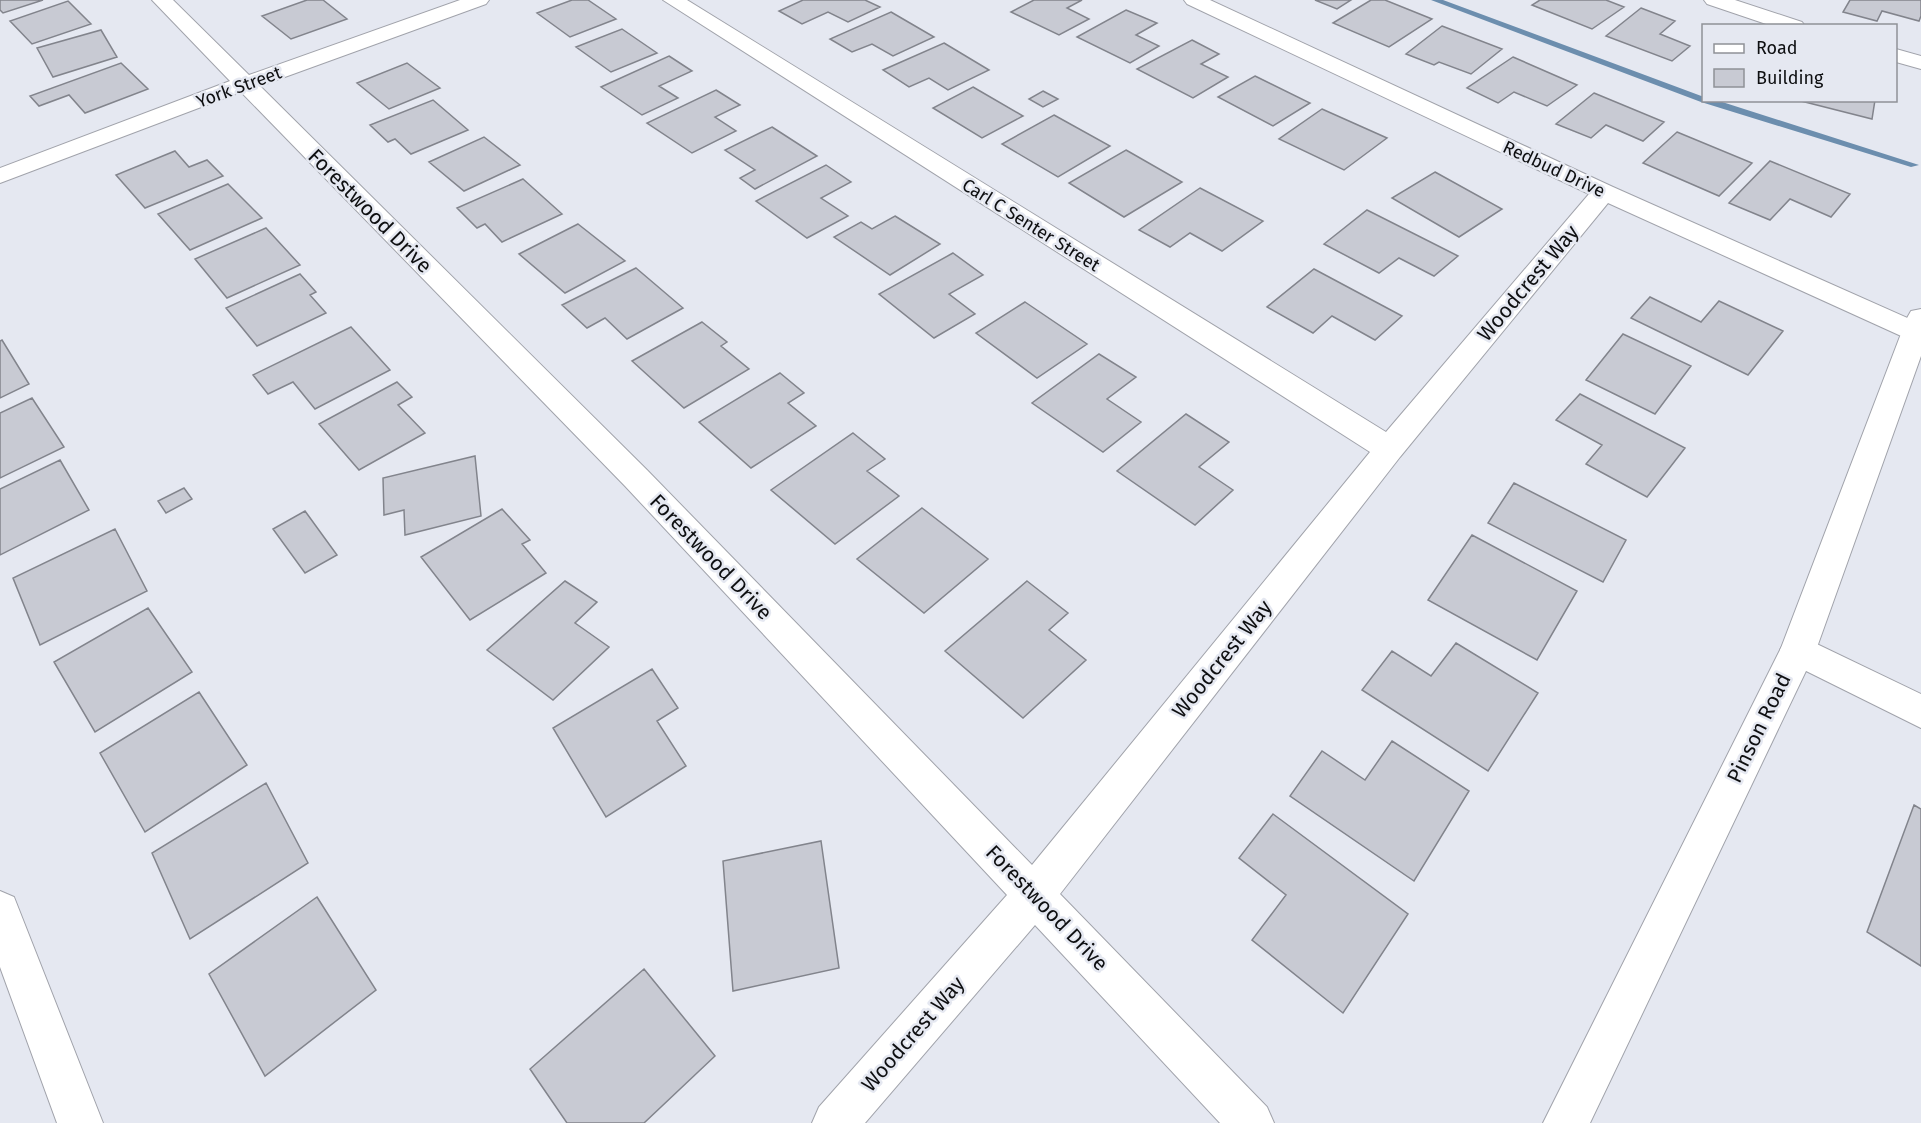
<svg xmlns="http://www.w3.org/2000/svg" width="1921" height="1123" font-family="'Fira Sans',sans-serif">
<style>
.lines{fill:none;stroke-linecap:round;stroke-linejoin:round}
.stream{fill:#6c8eae;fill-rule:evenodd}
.building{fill:#c8cad3;stroke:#82848c;stroke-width:1.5}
.minor-casing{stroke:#a1a3ab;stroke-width:2}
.major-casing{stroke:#a1a3ab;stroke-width:2}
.minor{fill:#fff;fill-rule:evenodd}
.major{fill:#fff;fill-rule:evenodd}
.labels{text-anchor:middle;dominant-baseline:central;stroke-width:5;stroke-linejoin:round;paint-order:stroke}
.far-street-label{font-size:18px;fill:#0e0f11;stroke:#e5e8f1}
.street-label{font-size:21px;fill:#0e0f11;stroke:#e5e8f1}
</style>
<rect width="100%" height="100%" fill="#e5e8f1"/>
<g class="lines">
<path class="stream" d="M1431 0H1443L1704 97V100H1716L1919 165 1911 167 1701 102Z"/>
</g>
<path class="building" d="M0 0H43L3 13 0 10Z
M307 0H323L347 19 291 39 262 16Z
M572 0H588L616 19 570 37 537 13Z
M803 0H865L880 7 848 22 828 12 802 24 779 11Z
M1034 0H1082L1067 8 1089 19 1059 35 1011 12Z
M1315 0H1351L1337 9Z
M1371 0H1385L1432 19 1389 47 1333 23Z
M1540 0H1606L1624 7 1592 29 1532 5Z
M1850 0H1921V16L1919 21 1882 11 1877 21 1843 12Z
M68 1 91 24 32 44 10 21Z
M1641 8 1675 21 1660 34 1690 46 1672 61 1606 36Z
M1126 10 1157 23 1136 35 1159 46 1130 63 1077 37Z
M891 12 934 37 893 56 872 44 852 52 830 39Z
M1442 26 1502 49 1471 74 1439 62 1434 65 1406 54Z
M622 29 657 53 611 72 576 47Z
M101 30 117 57 53 77 37 48Z
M1192 40 1219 54 1201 64 1228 77 1193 98 1137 69Z
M944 43 989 70 948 90 929 78 909 87 883 70Z
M669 56 692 71 659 86 678 98 642 115 601 87Z
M1513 57 1577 85 1547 106 1514 92 1498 103 1467 88Z
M121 63 148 89 85 113 69 95 39 106 30 96Z
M407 63 440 88 389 109 357 83Z
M1255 76 1310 103 1273 126 1218 97Z
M973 87 1023 116 982 138 933 108Z
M716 90 740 105 715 117 736 131 692 153 647 123Z
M1043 91 1058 99 1043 107 1029 99Z
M1594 93 1664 122 1643 141 1606 125 1591 138 1556 124Z
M433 100 468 130 411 154 395 139 388 142 370 125Z
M1797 100H1875L1872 119Z
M1322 109 1387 138 1344 170 1279 139Z
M1054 115 1110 146 1058 177 1002 144Z
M772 127 817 156 755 189 740 178 755 170 725 150Z
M1677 132 1752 163 1719 196 1643 163Z
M484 137 520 165 464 191 429 162Z
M1126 150 1182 182 1124 217 1069 183Z
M175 151 189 167 207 160 223 176 145 208 116 175Z
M1770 161 1850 194 1831 217 1790 199 1770 220 1729 203Z
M826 165 851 182 821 198 848 216 807 238 756 201Z
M1435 172 1502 209 1459 237 1392 198Z
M523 179 562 214 502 242 485 224 477 228 457 208Z
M228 184 262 218 190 250 158 214Z
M1200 188 1263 221 1222 251 1190 233 1170 247 1139 230Z
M1367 210 1458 256 1434 276 1399 258 1379 273 1324 244Z
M895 216 940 244 890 275 834 237 861 222 872 229Z
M578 224 625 261 565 293 519 254Z
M266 228 300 265 227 298 195 259Z
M953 253 983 275 949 294 975 314 934 338 879 294Z
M636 268 683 308 627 339 605 318 587 328 562 305Z
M1314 269 1402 316 1375 340 1332 316 1313 333 1267 307Z
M300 274 316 292 310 295 326 313 257 346 226 308Z
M1650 297 1701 322 1719 301 1783 331 1748 375 1631 318Z
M1025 302 1087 344 1037 378 976 333Z
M702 322 727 342 721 346 749 369 684 408 632 361Z
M351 327 390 370 315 409 293 382 268 394 253 375Z
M1623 334 1691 366 1655 414 1586 380Z
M2 340 29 384 0 398V341Z
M1099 354 1136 377 1107 399 1141 422 1103 452 1032 403Z
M780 373 804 393 788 403 816 426 751 468 699 422Z
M397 382 412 397 398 405 425 433 359 470 319 424Z
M1580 394 1685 448 1647 497 1586 464 1602 445 1556 420Z
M32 398 64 447 0 478V413Z
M1186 414 1229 442 1199 467 1233 490 1195 525 1117 471Z
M853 433 885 459 867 471 899 496 835 544 771 490Z
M475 456 481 516 405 535 404 510 384 515 383 478Z
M60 460 89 510 0 555V489Z
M1514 483 1626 540 1603 582 1488 523Z
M184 488 192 499 166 513 158 501Z
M922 508 988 559 924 613 857 559Z
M502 509 530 540 522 544 546 573 470 620 421 557Z
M305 511 337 555 305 573 273 529Z
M115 529 147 591 40 645 13 578Z
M1472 535 1577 591 1537 660 1428 600Z
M565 581 597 602 575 623 609 647 553 700 487 650Z
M1027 581 1068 613 1049 630 1086 660 1023 718 945 651Z
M148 608 192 672 95 732 54 662Z
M1456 643 1538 693 1488 771 1362 690 1392 651 1431 676Z
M652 669 678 708 657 721 686 766 606 817 553 728Z
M199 692 247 765 145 832 100 753Z
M1392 741 1469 791 1414 881 1290 796 1322 751 1365 780Z
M266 783 308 863 190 939 152 853Z
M1914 805 1921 809V966L1867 932Z
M1273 814 1408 914 1343 1013 1252 940 1286 895 1239 858Z
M821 841 839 968 733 991 723 861Z
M317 897 376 990 265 1076 209 974Z
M644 969 715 1056 644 1123H567L530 1069Z"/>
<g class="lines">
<g class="minor-casing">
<path id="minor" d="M152 0H173L249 75 460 0H489L486 4 260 86 647 470 1032 865 1370 452 663 0H687L1386 432 1589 194 1187 4 1184 0H1210L1613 187 1921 324V345L1608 203 1400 457 1060 894 1267 1107 1274 1123H1220L1035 925 865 1123H812L819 1107 1007 895 625 486 241 92 0 183V168L230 81Z
M1704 0H1735L1802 22 1805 26H1772L1707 4Z
M1896 49 1921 56V69L1896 62Z
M1798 635 1921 694V728L1786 661 1780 650 1786 639Z
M0 891 14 897 103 1123H57L0 967Z"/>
</g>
<g class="major-casing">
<path id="major" d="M1921 309V356L1816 650 1590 1123H1543L1781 648 1907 318 1911 311Z"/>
</g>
<use href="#minor" class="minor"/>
<use href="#major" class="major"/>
</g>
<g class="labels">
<g class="far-street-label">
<text transform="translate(239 87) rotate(-20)">York Street</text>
<text transform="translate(1554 169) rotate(25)">Redbud Drive</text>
<text transform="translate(1031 225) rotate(32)">Carl C Senter Street</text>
</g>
<g class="street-label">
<text transform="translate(370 211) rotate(45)">Forestwood Drive</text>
<text transform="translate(1528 283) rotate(-50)">Woodcrest Way</text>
<text transform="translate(711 557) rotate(46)">Forestwood Drive</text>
<text transform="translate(1222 659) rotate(-51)">Woodcrest Way</text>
<text transform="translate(1759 728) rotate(-64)">Pinson Road</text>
<text transform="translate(1047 908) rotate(46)">Forestwood Drive</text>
<text transform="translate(913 1034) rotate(-49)">Woodcrest Way</text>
</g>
</g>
<rect x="1702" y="24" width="195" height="78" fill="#e5e8f1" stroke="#8f9197" stroke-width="1.5"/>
<rect x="1714" y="44" width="30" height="9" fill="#ffffff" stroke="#8f9197" stroke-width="1.5"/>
<text x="1756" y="54" font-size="18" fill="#0e0f11">Road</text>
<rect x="1714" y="69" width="30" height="18" fill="#c8cad3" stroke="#8f9197" stroke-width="1.5"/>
<text x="1756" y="84" font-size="18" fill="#0e0f11">Building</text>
</svg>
